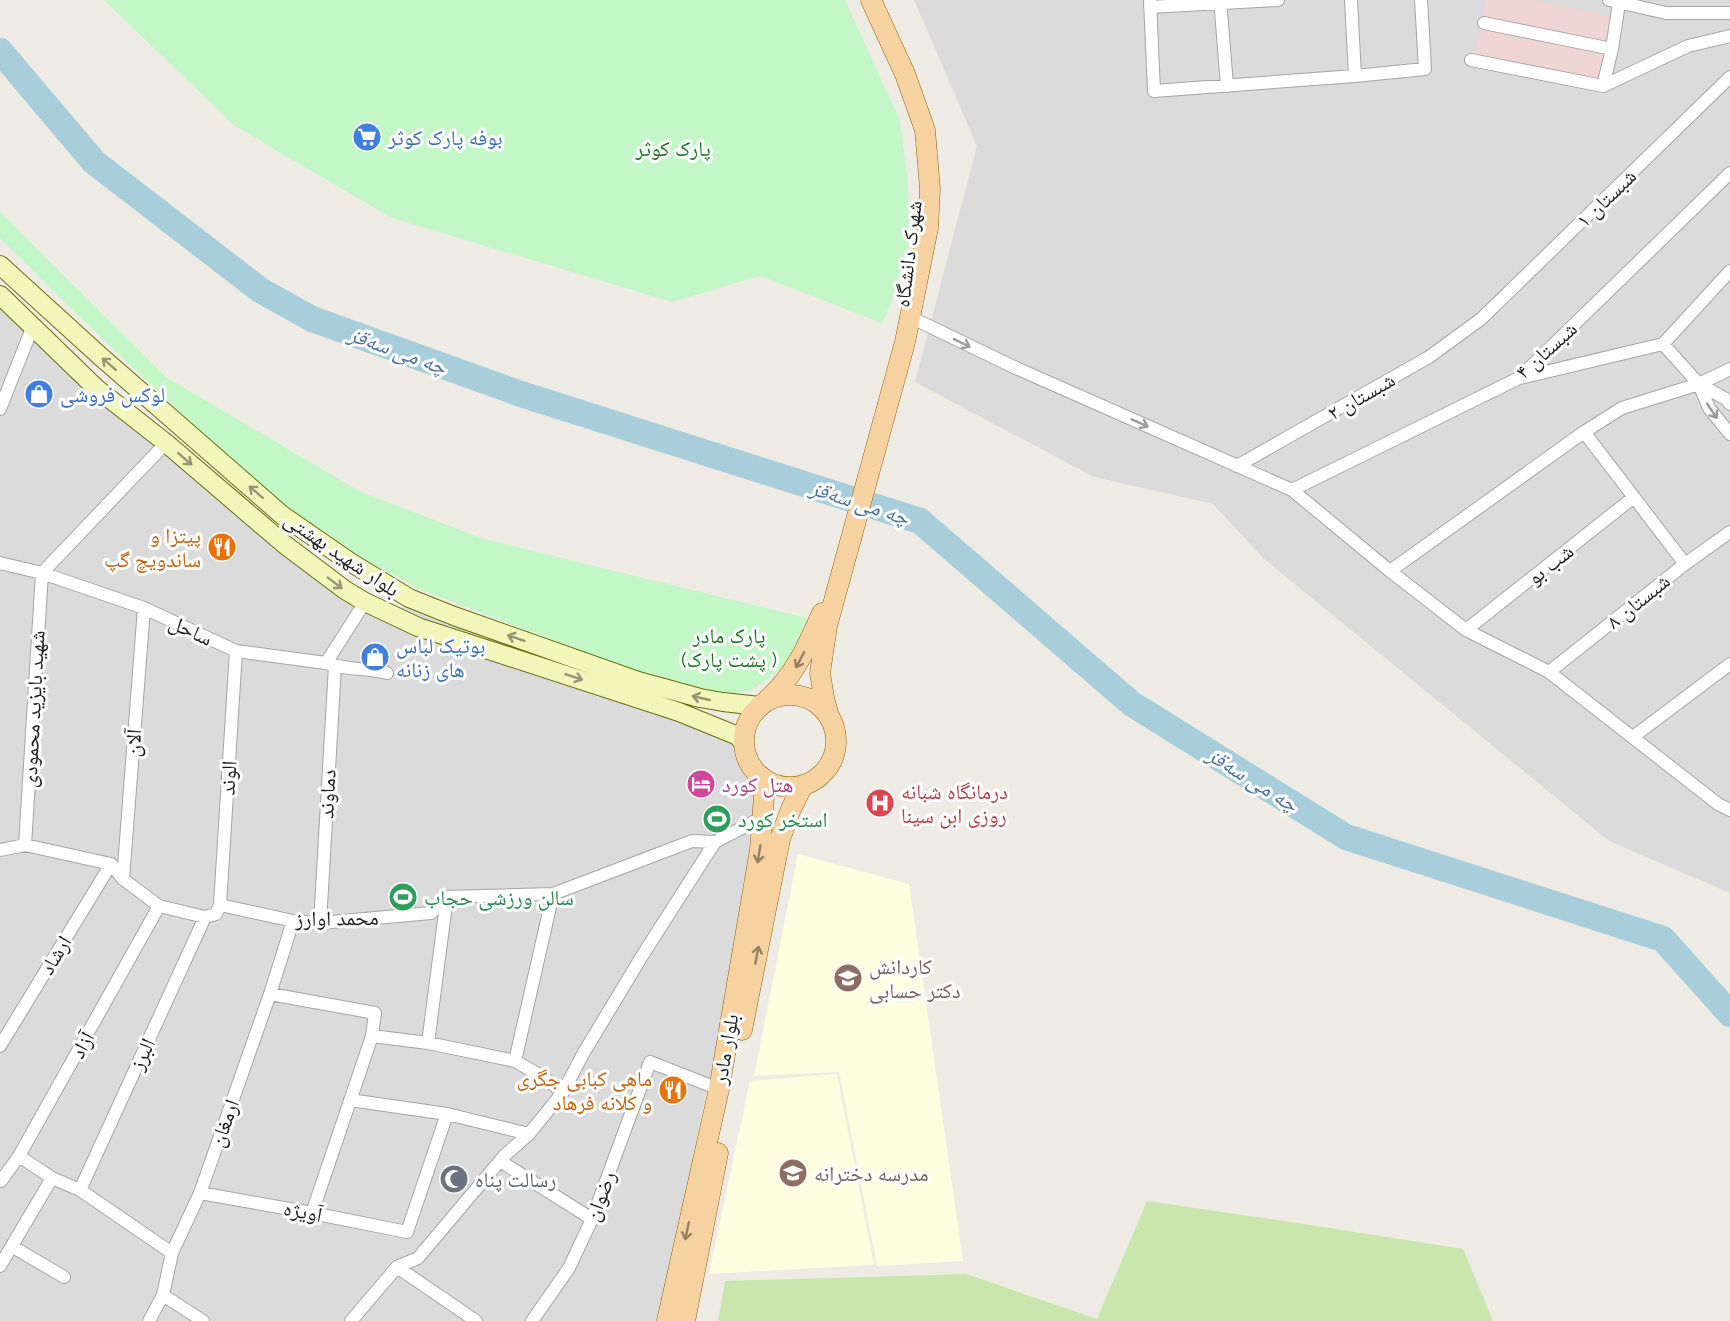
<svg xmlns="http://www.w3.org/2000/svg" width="1730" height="1321" font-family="Raleway,'Noto Naskh Arabic',sans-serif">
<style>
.residential{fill:#dcdbdb}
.commercial{fill:#efd6d4}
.education{fill:#fdfddf}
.grass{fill:#c9e6ad}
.park{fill:#c3f7c8}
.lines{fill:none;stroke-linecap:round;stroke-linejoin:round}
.river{stroke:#a7ceda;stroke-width:26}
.minor-casing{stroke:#a5a5a5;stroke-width:14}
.secondary-casing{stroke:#64700a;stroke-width:20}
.primary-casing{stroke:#916407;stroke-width:21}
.minor{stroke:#fff;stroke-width:12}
.secondary{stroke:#f3f6bb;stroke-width:18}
.primary{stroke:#f7d2a1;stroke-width:20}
.oneway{stroke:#9a9a9a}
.oneway2{stroke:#939574}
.oneway3{stroke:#958166}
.labels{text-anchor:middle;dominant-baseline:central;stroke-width:6;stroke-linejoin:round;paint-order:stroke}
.shop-label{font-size:21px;fill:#366cbe;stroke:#fff;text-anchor:start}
.park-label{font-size:21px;fill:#11771a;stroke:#fff}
.street-label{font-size:21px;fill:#1e1e1e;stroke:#fff}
.food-label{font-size:21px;fill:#c56008;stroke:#fff;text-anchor:end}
.hotel-label{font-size:21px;fill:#b23c85;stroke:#fff;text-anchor:start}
.health-label{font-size:21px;fill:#be3a42;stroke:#fff;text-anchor:start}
.leisure-label{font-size:21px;fill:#27864d;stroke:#fff;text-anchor:start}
.education-label{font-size:21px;fill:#785e54;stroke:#fff;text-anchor:start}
.worship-label{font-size:21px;fill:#5b616d;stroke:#fff;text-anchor:start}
.water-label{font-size:22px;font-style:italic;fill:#4c76a1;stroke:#fff}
</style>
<rect width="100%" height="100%" fill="#eeebe5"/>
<path class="residential" d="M914 0H1730V893L1609 841 1263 558 1213 504 1094 477 915 382 977 146Z
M0 309 337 597 454 616 686 714 736 746 755 787 756 836 715 1053 658 1321H0Z"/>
<path class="commercial" d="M1486 0H1534L1612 17 1608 42 1483 18Z
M1480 28 1606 54 1599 83 1475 56Z"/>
<path class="education" d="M798 854 909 884 963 1261 877 1266 839 1072 754 1076Z
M837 1074 874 1265 709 1274 750 1081Z"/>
<path class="grass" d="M1147 1201 1304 1224 1463 1249 1493 1321H718L725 1281 966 1274 1097 1319Z"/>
<path class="park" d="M104 0H845L900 120 907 175 910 241 891 303 882 323 760 276 672 302 392 218 235 126Z
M0 212 166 377 359 491 484 539 807 618 791 658 768 679 752 690 728 695 630 669 421 590 344 549 248 476 83 320 0 238Z"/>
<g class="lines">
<path class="river" d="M0 51 94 162 260 290 312 319 521 394 920 521 1132 704 1346 837 1663 939 1730 1014"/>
<g class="minor-casing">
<path id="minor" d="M1150 0 1154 91 1355 76 1425 69 1421 0
M1351 0 1355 76
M1609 0 1666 13H1730
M1150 7 1278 0
M1221 11 1227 86
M1484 23 1612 49
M1471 60 1603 86 1688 46 1730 36
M1603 86 1612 49 1619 3
M910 317 1016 368 1292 490 1390 571 1466 630 1549 672 1718 804 1730 810
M1663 344 1699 384 1709 408 1730 434
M1520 378 1663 344 1730 271
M1699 384 1726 399 1730 404
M0 409 33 326
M1584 432 1685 564
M1237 466 1429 357 1481 319 1730 77
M1292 490 1519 378 1730 173
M0 563 42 573 144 608 236 651 326 663C345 670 367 668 387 673
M1390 571 1584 432 1622 408 1699 384 1730 369
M1466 630 1634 497
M326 663 365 602
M1549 672 1685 564 1730 532
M1633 737 1730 664
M25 845 42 573 166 443
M0 850 25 845 111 864
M111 864 123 879 159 906 205 917 216 914 220 905 293 921 320 923 431 913 447 897 553 894 692 841 715 842
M123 879 144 608
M220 905 236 651
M320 923 335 666
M270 994 375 1013 372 1036 312 1213
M372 1036 428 1043 515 1061 543 1077 563 1092
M428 1043 447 897
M0 1046 111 864
M515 1061 553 894
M350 1100 447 1114 529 1134
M19 1156 52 1178 80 1190 172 1253
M500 1161 592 1219
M0 1180 1 1181 19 1156 159 906
M80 1190 205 917
M200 1193 312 1213 407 1232 447 1114
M13 1247 64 1277
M0 1266 52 1178
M397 1267 476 1321
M163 1295 203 1321
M149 1321 163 1295 172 1253 200 1193 270 994 293 921
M351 1321 397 1267 418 1258 504 1156 529 1134 563 1092 583 1054 642 956 715 842 763 817
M532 1321 569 1268 592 1219 650 1062 719 1089"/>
</g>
<g class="secondary-casing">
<path id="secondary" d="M0 265 100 356 282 515 350 562 409 598 454 616 638 681 700 698 723 702 759 706
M0 295 96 388 166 443 284 544 345 590 365 602 418 627 679 712 738 736 743 743"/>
</g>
<g class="primary-casing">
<path id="primary" d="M744 741a46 46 0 1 1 92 0a46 46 0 1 1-92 0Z
M767 700C794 677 808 645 822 613
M829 717 824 698 820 673 827 626 905 342 928 228 930 189 925 130 905 74 871 0
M742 1030 780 839 791 809 803 785
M667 1321 719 1089 760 850 764 796 759 775
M685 1321 718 1153"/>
</g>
<use href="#minor" class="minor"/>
<use href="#secondary" class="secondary"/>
<use href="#primary" class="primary"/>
</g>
<defs><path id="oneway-shaft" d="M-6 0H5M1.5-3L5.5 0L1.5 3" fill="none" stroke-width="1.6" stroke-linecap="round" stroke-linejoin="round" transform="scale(1.5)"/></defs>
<g class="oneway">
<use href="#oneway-shaft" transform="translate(962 343) rotate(26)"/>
<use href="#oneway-shaft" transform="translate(1712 411) rotate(56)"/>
<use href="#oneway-shaft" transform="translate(1140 423) rotate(24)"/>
</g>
<g class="oneway2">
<use href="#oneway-shaft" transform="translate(109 364) rotate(-139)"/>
<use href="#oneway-shaft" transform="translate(185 459) rotate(41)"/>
<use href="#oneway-shaft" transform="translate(256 492) rotate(-139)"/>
<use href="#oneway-shaft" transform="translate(335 583) rotate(37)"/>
<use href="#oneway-shaft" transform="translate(516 638) rotate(-161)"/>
<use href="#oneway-shaft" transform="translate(574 677) rotate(18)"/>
<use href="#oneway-shaft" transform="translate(701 698) rotate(-167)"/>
</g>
<g class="oneway3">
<use href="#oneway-shaft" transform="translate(800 660) rotate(118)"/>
<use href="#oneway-shaft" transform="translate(759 854) rotate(99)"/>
<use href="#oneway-shaft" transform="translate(757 955) rotate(-79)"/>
<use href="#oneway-shaft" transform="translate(687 1231) rotate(102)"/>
</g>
<defs>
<g id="supermarket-disc" transform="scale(1.5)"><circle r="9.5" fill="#3f7fe0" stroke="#fff"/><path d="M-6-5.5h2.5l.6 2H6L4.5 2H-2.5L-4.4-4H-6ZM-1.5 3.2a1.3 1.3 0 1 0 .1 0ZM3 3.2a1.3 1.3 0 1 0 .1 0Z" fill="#fff"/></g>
<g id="shop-disc" transform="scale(1.5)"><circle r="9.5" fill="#3f7fe0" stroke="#fff"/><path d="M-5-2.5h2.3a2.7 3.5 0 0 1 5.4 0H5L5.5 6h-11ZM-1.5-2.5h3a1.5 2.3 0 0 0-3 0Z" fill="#fff"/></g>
<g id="restaurant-disc" transform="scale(1.5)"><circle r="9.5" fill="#e8710a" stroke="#fff"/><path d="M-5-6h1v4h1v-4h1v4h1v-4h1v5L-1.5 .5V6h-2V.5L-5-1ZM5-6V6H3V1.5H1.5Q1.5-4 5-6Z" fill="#fff"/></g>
<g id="hotel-disc" transform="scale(1.5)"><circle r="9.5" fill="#d1479c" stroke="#fff"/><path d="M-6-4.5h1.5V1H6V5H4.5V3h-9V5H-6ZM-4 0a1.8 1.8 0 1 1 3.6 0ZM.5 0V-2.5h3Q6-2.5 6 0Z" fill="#fff"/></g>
<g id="hospital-disc" transform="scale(1.5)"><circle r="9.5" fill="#e0444e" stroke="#fff"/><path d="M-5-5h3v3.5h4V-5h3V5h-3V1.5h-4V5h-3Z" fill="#fff"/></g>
<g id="stadium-disc" transform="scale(1.5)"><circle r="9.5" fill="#2e9e5b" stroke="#fff"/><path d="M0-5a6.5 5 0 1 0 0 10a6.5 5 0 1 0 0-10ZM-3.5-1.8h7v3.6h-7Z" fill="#fff"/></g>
<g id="school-disc" transform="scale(1.5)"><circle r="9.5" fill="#8d6e63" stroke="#fff"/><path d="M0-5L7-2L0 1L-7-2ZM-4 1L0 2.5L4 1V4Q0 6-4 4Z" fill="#fff"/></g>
<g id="mosque-disc" transform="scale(1.5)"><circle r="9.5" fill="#6b7280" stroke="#fff"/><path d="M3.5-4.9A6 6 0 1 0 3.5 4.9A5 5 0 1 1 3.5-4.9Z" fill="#fff"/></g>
</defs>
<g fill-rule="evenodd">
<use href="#supermarket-disc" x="367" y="137"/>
<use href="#shop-disc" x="39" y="394"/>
<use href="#restaurant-disc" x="222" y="547"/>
<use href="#shop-disc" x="375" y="657"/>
<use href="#hotel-disc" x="701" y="784"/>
<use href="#hospital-disc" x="880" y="803"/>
<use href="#stadium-disc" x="717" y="819"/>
<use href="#stadium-disc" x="403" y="897"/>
<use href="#school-disc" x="848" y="978"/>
<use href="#restaurant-disc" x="673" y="1090"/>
<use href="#school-disc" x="793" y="1173"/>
<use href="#mosque-disc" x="454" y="1179"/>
</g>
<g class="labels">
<g class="shop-label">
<text x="388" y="137">بوفه پارک کوثر</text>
<text x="60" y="394">لوکس فروشی</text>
<text x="396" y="645">بوتیک لباس<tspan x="396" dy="24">های زنانه</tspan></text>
</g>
<g class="park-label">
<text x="673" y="148">پارک کوثر</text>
<text x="729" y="635">پارک مادر<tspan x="729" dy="24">(پشت پارک )</tspan></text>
</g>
<g class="street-label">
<text transform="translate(1606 198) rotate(-44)">شبستان ۱</text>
<text transform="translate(908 254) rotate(-83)">شهرک دانشگاه</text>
<text transform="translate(1546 350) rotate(-42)">شبستان ۴</text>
<text transform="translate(1361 396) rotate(-30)">شبستان ۲</text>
<text transform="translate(342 554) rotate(34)">بلوار شهید بهشتی</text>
<text transform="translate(1550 564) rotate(-38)">شب بو</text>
<text transform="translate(1638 601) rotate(-39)">شبستان ۸</text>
<text transform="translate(191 630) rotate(25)">ساحل</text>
<text transform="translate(33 709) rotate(-87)">شهید بایزید محمودی</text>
<text transform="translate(133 743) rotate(-86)">آلان</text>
<text transform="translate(228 778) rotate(-87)">الوند</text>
<text transform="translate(327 794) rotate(-87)">دماوند</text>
<text transform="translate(337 918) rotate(-1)">محمد اوارز</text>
<text transform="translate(55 955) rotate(-59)">ارشاد</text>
<text transform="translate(82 1045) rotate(-61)">آزاد</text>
<text transform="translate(725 1049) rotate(-80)">بلوار مادر</text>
<text transform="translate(142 1054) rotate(-65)">البرز</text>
<text transform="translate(224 1123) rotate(-70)">ارمغان</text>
<text transform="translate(600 1196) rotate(-69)">رضوان</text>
<text transform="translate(303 1211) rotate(11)">آویژه</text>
</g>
<g class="food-label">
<text x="201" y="535">پیتزا و<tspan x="201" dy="24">ساندویچ گپ</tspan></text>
<text x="652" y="1078">ماهی کبابی جگری<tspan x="652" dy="24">و کلانه فرهاد</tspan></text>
</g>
<g class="hotel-label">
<text x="722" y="784">هتل کورد</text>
</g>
<g class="health-label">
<text x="901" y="791">درمانگاه شبانه<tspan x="901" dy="24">روزی ابن سینا</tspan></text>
</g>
<g class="leisure-label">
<text x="738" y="819">استخر کورد</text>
<text x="424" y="897">سالن ورزشی حجاب</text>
</g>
<g class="education-label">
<text x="869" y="966">کاردانش<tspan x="869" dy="24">دکتر حسابی</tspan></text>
<text x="814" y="1173">مدرسه دخترانه</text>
</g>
<g class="worship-label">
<text x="475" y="1179">رسالت پناه</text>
</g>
<g class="water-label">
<text transform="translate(398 350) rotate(20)">چە می سەقز</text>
<text transform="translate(860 502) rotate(18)">چە می سەقز</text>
<text transform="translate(1253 779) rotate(32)">چە می سەقز</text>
</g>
</g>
</svg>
